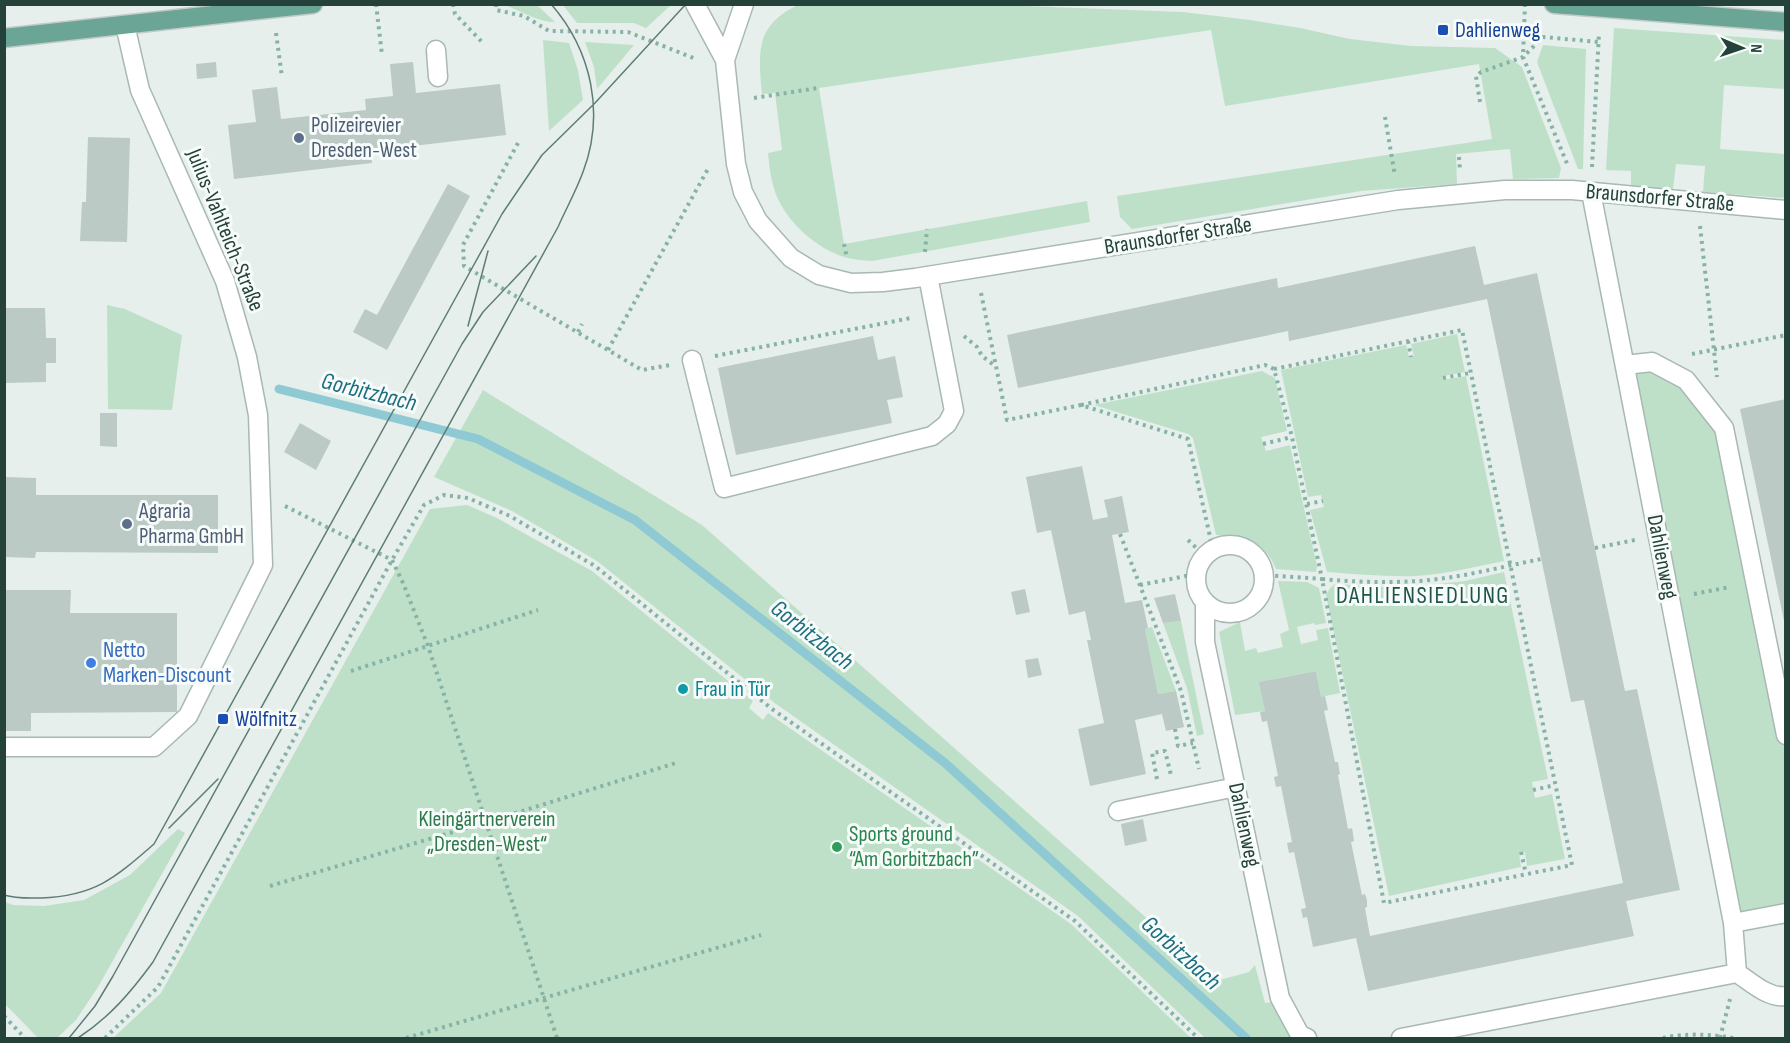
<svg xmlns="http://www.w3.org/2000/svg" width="1790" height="1043" font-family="'Sofia Sans Condensed',sans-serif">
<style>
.green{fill:#bfe0c8}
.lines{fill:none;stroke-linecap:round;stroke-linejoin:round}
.stream{stroke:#8ec9d4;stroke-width:9}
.building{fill:#bbcac4}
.minor-casing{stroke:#a8b8b2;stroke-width:21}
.major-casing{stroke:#c2cac8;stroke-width:21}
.path{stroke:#86b3a5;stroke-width:4;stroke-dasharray:3 4.5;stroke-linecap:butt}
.minor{stroke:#fff;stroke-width:18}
.major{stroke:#6aa596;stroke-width:18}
.tram{stroke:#5f7d75;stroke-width:1.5}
.transit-dot{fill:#1a4fb4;stroke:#f7fbf9;stroke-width:2}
.service-dot{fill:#5c6f8a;stroke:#f7fbf9;stroke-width:2}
.shop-dot{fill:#3f7fe0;stroke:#f7fbf9;stroke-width:2}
.culture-dot{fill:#0f9aa8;stroke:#f7fbf9;stroke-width:2}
.leisure-dot{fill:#2e9e5b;stroke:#f7fbf9;stroke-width:2}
.labels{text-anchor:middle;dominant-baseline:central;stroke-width:6;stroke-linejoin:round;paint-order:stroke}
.transit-label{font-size:22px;fill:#164399;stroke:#f7fbf9;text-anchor:start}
.service-label{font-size:22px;fill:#4e5e75;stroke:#f7fbf9;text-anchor:start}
.street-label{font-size:22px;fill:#24423a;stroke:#f7fbf9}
.shop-label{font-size:22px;fill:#366cbe;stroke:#f7fbf9;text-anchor:start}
.culture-label{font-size:22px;fill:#0d838f;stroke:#f7fbf9;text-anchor:start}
.park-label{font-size:22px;fill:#2d7a4b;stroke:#f7fbf9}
.leisure-label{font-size:22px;fill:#27864d;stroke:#f7fbf9;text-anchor:start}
.water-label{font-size:24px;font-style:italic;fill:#1c6f80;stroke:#f7fbf9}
.neighbourhood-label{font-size:24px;letter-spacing:1.5px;fill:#1f5548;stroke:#f7fbf9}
</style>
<rect width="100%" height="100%" fill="#e6efeb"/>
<path class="green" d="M800 4 1026 6 1183 12 1250 20 1300 28 1350 39 1411 46 1495 48 1522 67 1561 168 1559 178 1513 179 1510 149 1456 154 1457 184 1361 191 1132 229 1120 217 1117 196 1492 139 1479 64 1225 106 1211 30 819 88 844 244 1087 201 1090 222 872 261C864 260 856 260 848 258 816 250 781 218 773 185 770 175 769 163 768 153L782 150 775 93 762 94C758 51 755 25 800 4Z
M505 5H537L555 22C538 22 521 11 505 5Z
M563 5H671L646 28 634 23H577Z
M1614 28 1785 40V89L1724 85 1720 149 1785 154V198L1703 192 1705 166 1676 164 1673 189 1631 186V171L1606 170Z
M543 40 569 43 578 70 583 100 549 131Z
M585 42 634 45 597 89 594 67Z
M1543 45 1586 49 1583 169H1578L1537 62Z
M107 305 125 309 182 335 172 410 108 409Z
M1457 334 1465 372 1443 376V380L1466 376 1504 561C1475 567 1446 574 1416 576 1386 577 1356 574 1327 572L1310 510 1324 507 1321 495 1308 497 1281 370 1406 345 1409 357 1414 356 1411 344Z
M1625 365 1686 380 1724 428 1785 735V913L1733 923Z
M1262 371 1275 378 1287 431 1261 437 1266 451 1290 445 1317 566 1316 572 1276 569C1264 540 1245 536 1216 535L1193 438 1188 434 1094 405Z
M483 390 702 525 1176 944 1220 980 1249 972 1255 965 1265 1003 1273 1002 1292 1038H1205L1078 916 776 704 597 561 512 511 434 477Z
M467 505 497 518 592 571 753 701 749 708 763 720 768 713 1071 924 1191 1038H113L161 993 430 509Z
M1504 572 1548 779 1532 782 1535 798 1552 794 1565 859 1527 866 1525 852 1519 853 1521 867 1389 896 1326 595 1330 588 1335 584 1403 588 1465 581Z
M1278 581 1307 582 1319 588 1326 623 1315 625 1314 623 1297 627 1301 644 1318 640 1316 630 1328 628 1340 693 1321 697 1316 671 1260 682 1265 711 1235 715 1219 632 1240 622 1245 651 1256 648 1258 653 1283 647 1280 634 1289 630Z
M1181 621 1204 734 1197 736 1187 688 1163 623Z
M1152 627 1176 691 1158 694 1145 629Z
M178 829 185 833 98 987 76 1020 57 1038H38L5 1004V902L13 905 44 906 84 900 130 875Z"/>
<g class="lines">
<path class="stream" d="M279 389 478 439 635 520 945 763 1246 1038"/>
</g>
<path class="building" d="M216 62 217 77 197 79 196 64Z
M413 62 416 93 500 84 506 135 371 151 372 163 234 179 228 125 256 122 252 90 277 87 281 119 366 110 365 99 393 96 390 64Z
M88 137 130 138 127 242 80 241 82 202H86Z
M448 184 470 196 387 350 353 332 365 309 377 315Z
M1475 246 1484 285 1537 273 1625 691 1637 689 1680 890 1626 901 1634 936 1368 991 1356 938 1313 947 1307 917 1303 918 1301 909 1306 908 1294 852 1289 853 1287 843 1292 842 1281 786 1276 787 1274 777 1278 776 1267 721 1262 722 1260 712 1265 711 1259 682 1316 671 1321 697 1325 696 1328 710 1324 711 1335 762H1338L1340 774 1338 775 1348 829 1352 828 1353 834 1354 841 1351 842 1362 895 1365 894 1367 900V907L1365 908 1370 936 1623 883 1584 700 1571 702 1487 299 1289 341 1288 331 1018 388 1007 335 1277 278 1278 288Z
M4 308H45L46 338H56V363H46V382L4 383Z
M873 336 878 360 895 356 903 397 887 400 892 423 736 455 718 368Z
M1786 399V621H1784L1740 409Z
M100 413H117V447L100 446Z
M300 423 331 441 316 470 284 452Z
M1082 466 1093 520 1108 517 1104 500 1122 496 1129 532 1112 535 1125 603 1142 600 1148 628 1145 629 1158 694 1176 691 1184 727 1166 731 1162 714 1135 720 1146 774 1090 786 1078 729 1104 723 1087 640H1091L1085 611 1069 615 1051 530 1037 533 1026 477Z
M4 477 36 478V495H218V553L36 552 35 558 4 557Z
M1025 589 1030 612 1016 615 1011 592Z
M4 590H71L70 613H177V712L31 713V731H4Z
M1175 594 1181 621 1163 623 1154 598Z
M1038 658 1042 675 1028 678 1025 660Z
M1143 819 1147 841 1125 846 1121 824Z"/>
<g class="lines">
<g class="minor-casing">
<path id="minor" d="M695 4 725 60
M744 4 725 60 736 164 743 192 758 221 791 258 819 275 851 283 883 282 915 278 1398 200 1505 190H1572L1786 210
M436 50 438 77
M1591 192 1733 923 1737 973
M692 360 724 488 932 436 947 424 954 411 928 276
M1625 365 1652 362 1686 380 1724 428 1786 735
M1196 579a34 34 0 1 1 68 0a34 34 0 1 1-68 0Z
M1205 603V642L1280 998 1300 1035 1307 1038
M4 747H154L188 716 263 565 258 415 247 357 225 281 140 90 125 25
M1118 811 1236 787
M1733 923 1786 913
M1401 1038 1737 973C1751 982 1769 999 1786 996"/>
</g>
<g class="major-casing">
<path id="major" d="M1554 4 1786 22
M4 38 313 4"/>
</g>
<path class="path" d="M376 4 382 55
M453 4 455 14 483 43
M496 4V10L524 16 549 31 628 32 696 59
M1525 4 1523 57 1568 166
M276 33 282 77
M754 98 818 88
M1480 102 1476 76 1481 72 1523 57 1543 37 1599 42
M1385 117 1395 176
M518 143 463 245 464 266 642 370 670 365
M1459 157 1460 171
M1592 167 1599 33
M1700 226 1717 377
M844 244 847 258
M925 252 927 229
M981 293 1007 420 1081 405 1188 439 1213 550
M578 332 582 324
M964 336 977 347 982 356 995 366
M1408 341 1411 357
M608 350 709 167
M1692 354 1786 335
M715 356 911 318
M1274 369 1462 330C1499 508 1535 687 1572 865L1384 903 1322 579C1354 582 1386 583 1418 581 1460 578 1501 567 1541 559
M1443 378 1470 373
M1081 405 1265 365 1274 369 1292 437 1322 579 1264 575
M1263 444 1292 437
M1307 504 1323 501
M285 506 392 560 403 583 428 646 557 1038
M1120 534 1181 691 1199 769
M1188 540 1205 556
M1595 548 1635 540
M1140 585 1196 574
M1694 594 1730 587
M351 671 538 610
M1175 729 1178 746 1193 743
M1157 779 1152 753 1165 751 1171 775
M1533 790 1555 785
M1521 852 1526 874
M270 886 487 822 679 762
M4 1016 25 1038
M105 1038 158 987 392 560 424 505 444 495 468 498 510 516 595 566 772 709 1075 921 1198 1038
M406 1038 761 935
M1663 1038C1684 1033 1711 1034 1733 1038
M1720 1038 1730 999"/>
<use href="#minor" class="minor"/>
<use href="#major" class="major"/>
<path class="tram" d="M468 326 488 251
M169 828 218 779
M4 895C17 899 28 898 41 898 95 896 115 878 154 844L471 270 502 214 542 155 595 103 686 4
M69 1038 95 1006 113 976 462 344 483 312 536 256
M78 1038C110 1017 131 992 153 962L558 227C566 209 576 191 583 172 605 114 592 51 551 4"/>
</g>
<g class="transit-dot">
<rect x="1437" y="24" width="12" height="12" rx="3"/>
<rect x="217" y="713" width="12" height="12" rx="3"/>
</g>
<g class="service-dot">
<circle cx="299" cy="138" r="6"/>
<circle cx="127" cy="524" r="6"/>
</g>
<circle class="shop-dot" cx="91" cy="663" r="6"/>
<circle class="culture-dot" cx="683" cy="689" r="6"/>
<circle class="leisure-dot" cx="837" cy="847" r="6"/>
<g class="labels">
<g class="transit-label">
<text x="1455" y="30">Dahlienweg</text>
<text x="235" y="719">Wölfnitz</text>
</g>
<g class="service-label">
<text x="311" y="125">Polizeirevier<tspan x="311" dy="25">Dresden-West</tspan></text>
<text x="139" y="511">Agraria<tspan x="139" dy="25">Pharma GmbH</tspan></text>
</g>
<g class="street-label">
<text transform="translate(1660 198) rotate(5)">Braunsdorfer Straße</text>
<text transform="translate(225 230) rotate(68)">Julius-Vahlteich-Straße</text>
<text transform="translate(1178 236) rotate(-9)">Braunsdorfer Straße</text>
<text transform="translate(1662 557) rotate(79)">Dahlienweg</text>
<text transform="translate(1244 825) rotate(78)">Dahlienweg</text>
</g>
<g class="shop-label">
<text x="103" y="650">Netto<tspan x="103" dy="25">Marken-Discount</tspan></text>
</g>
<g class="culture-label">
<text x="695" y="689">Frau in Tür</text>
</g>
<g class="park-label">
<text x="487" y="819">Kleingärtnerverein<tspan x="487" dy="25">„Dresden-West“</tspan></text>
</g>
<g class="leisure-label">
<text x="849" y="834">Sports ground<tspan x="849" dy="25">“Am Gorbitzbach”</tspan></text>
</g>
<g class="water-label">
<text transform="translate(369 392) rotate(14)">Gorbitzbach</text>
<text transform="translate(812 635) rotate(38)">Gorbitzbach</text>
<text transform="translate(1181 953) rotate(42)">Gorbitzbach</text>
</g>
<g class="neighbourhood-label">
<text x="1423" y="595">DAHLIENSIEDLUNG</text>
</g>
</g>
<rect width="1790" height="1043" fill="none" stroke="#24423a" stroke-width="12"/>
<g transform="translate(1742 48) rotate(92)" stroke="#f7fbf9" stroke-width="4.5" paint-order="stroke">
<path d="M0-4.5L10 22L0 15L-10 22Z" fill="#24423a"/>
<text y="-9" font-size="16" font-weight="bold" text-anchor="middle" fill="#24423a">N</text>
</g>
</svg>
